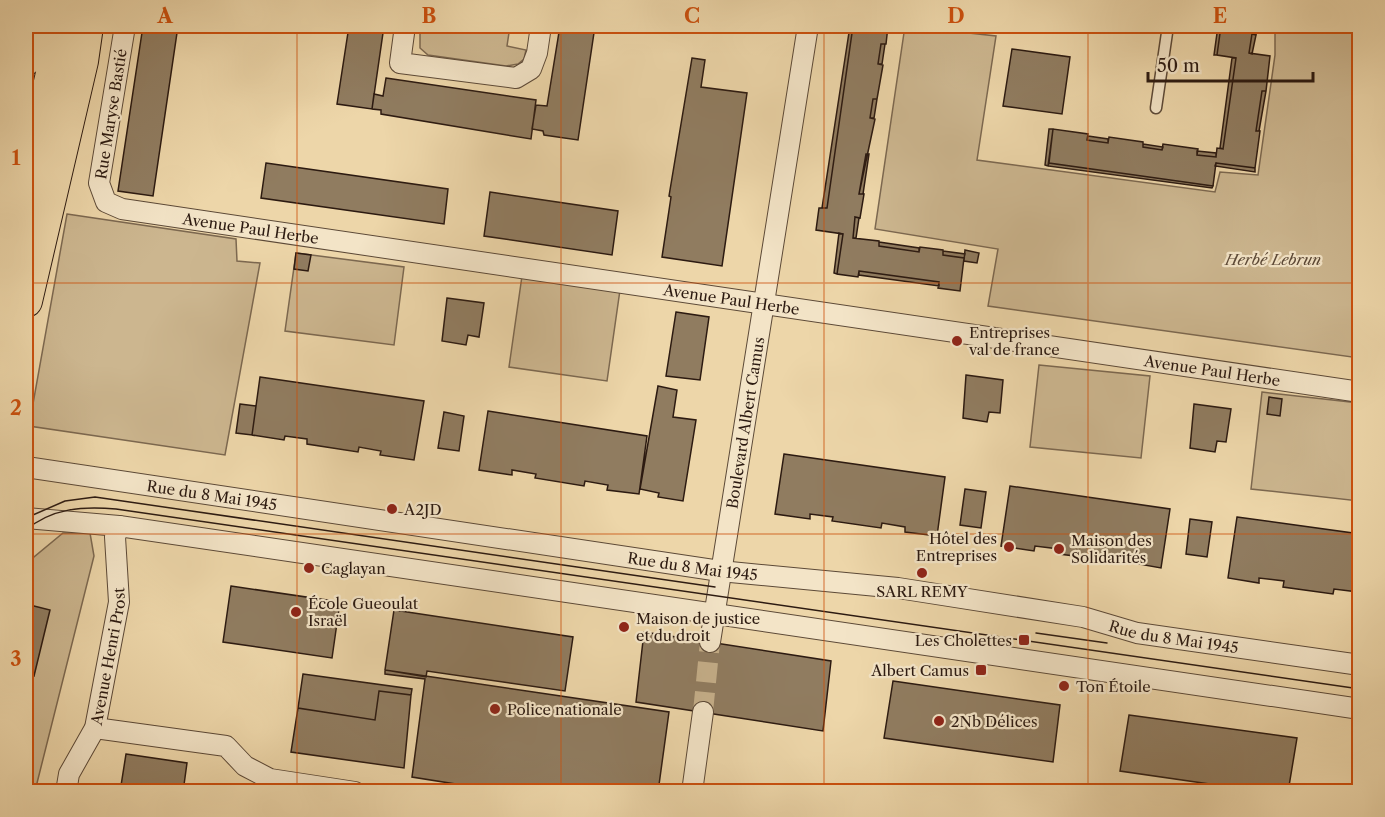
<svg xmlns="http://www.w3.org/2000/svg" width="1385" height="817" font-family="'Libre Caslon Text',serif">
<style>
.green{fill:#ccb68f;stroke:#7c6850;stroke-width:1.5}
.building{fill:#907c60;stroke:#2c1a11;stroke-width:1.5}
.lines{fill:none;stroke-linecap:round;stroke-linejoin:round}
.street-tunnel{stroke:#c6b08b;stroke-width:20;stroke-dasharray:20 10;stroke-linecap:butt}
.lane-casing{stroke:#5c4937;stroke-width:13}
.street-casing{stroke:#5c4937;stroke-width:22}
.primary-casing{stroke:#2c1a11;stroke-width:34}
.lane{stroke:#f3e4c7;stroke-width:10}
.street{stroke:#f3e4c7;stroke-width:20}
.primary{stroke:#edd6a9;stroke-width:32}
.tram{stroke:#2c1a11;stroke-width:1.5}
.grid{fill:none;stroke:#cc500d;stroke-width:1.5;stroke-opacity:0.55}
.poi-dot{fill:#8f2418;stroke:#f3e4c7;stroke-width:2}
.labels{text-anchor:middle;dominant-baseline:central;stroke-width:4.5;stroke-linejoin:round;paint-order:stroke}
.street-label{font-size:15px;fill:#2c1a11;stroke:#f3e4c7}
.park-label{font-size:15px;font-style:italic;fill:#5c4937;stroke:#f3e4c7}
.poi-label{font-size:15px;fill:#2c1a11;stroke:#f3e4c7;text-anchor:start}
.neatline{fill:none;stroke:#cc500d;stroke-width:2}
.grid-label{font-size:20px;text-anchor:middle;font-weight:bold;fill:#cc500d}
</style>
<rect width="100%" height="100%" fill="#edd6a9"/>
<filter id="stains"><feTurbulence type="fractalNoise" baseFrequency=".00333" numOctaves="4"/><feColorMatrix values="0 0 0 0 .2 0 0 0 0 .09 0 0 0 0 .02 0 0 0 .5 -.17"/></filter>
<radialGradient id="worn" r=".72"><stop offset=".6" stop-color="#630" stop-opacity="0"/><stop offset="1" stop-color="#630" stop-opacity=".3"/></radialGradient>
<path class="green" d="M420 26H510L507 46 526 50 524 59 518 64 506 66 428 55 420 48Z
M905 26 996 36 977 160 1215 192 1220 172 1258 175 1275 55V26H1359V358L988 306 998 249 875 229Z
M67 214 236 239 237 261 260 263 225 455 29 426Z
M296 253 404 267 394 345 285 331Z
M522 276 620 290 607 381 509 367Z
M1039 365 1150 376 1141 458 1030 447Z
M1262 392 1359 403V501L1251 489Z
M63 533H90L94 556 35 791 26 792V572L28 562Z"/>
<path class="building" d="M143 26H178L153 196 118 191Z
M349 26H384L372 109 337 104Z
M560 26H595L578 140 544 135 543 131 532 129 536 105 547 106Z
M850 26H853L827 208H822Z
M853 26H888L886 44H881L878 64 883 65 877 99H873L870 118 875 119 859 194H864L860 218 855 217 853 238 879 241V246L919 252 920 247 943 250V255L964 258 960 291 938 288 939 282 859 271 858 277 837 274 843 234 816 230 819 208H827Z
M1218 26H1221L1217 55H1214Z
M1221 26H1257L1256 35 1252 34 1249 53 1270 56 1266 91H1262L1256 131H1260L1255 168 1216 163 1213 186 1049 163 1053 129 1088 134 1087 140 1108 143 1109 137 1143 142V147L1162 150 1163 144 1198 149 1197 155 1216 157 1217 148 1223 149 1236 58 1217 55Z
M1252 34 1256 35 1252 54 1249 53Z
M881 44H885L882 64H878Z
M1012 49 1070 57 1062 114 1003 106Z
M692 58 705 60 701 87 747 93 722 266 662 257 671 197 669 196Z
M1232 58H1236L1223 149 1220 148Z
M386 78 536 100 531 139 381 114V110L372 109 374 94 383 96Z
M1262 91H1266L1259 131H1256Z
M873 99H877L874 118H870Z
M1049 129H1053L1048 166 1045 165Z
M1088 136 1108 139V143L1087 140Z
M1143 144 1163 147 1162 150 1143 147Z
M1197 151 1216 153V157L1197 155Z
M866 154H869L863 194H859Z
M266 163 448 189 444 224 261 198Z
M1049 163 1213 186 1212 188 1048 166Z
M1216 163 1255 168V172L1215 166Z
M490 192 618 211 612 255 484 236Z
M855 217 859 218 856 238H853Z
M839 233 843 234 837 274 834 273Z
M879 242 919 248V252L879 246Z
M965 250 979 253 977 263 964 261Z
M943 251 965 254 964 258 943 255Z
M296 253 311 255 308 271 294 269Z
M859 271 939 282V286L859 275Z
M447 298 484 303 479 337 468 335 466 345 442 341Z
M676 312 709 317 700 380 666 376Z
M966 375 1003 380 1000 413 989 412 987 422 963 418Z
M260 377 424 401 414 460 380 455 381 451 359 447 358 452 307 444V439L285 436 284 440 252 435Z
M658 386 677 390 673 417 696 420 683 501 658 497 659 493 640 489Z
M1269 397 1282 399 1280 416 1267 414Z
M240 404 256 406 252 435 236 433Z
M1194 404 1231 409 1226 442 1217 441 1215 452 1190 448Z
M488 411 647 436 639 494 607 490 608 485 585 481 584 486 535 478 536 474 512 470V475L479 470Z
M444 412 464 416 459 451 438 448Z
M784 454 945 477 937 536 905 532V527L882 523 881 528 832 521 833 517 810 514V519L775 514Z
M1010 486 1170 509 1161 568 1133 563 1134 559 1107 555 1106 560 1059 554V549L1035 546 1034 551 1001 546Z
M965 489 986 492 981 528 960 525Z
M1237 517 1360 534V597L1358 592 1334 589 1333 594 1283 587 1284 581 1259 578V583L1228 578Z
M1190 519 1212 522 1207 557 1186 554Z
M231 586 340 602 332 658 223 642Z
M26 604 50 610 34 676 26 674Z
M394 610 573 637 565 691 427 671 426 677 385 670Z
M644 632 831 661 823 731 636 702Z
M385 670 669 712 658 792H506L412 777 425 679 385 674Z
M303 674 412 689 411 695 379 691 375 720 298 708Z
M893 681 1060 705 1053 762 884 738Z
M379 691 411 695 404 768 291 752 298 708 375 720Z
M1129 715 1297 738 1288 792H1265L1120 771Z
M126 754 187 763 183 792H120Z
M798 785 847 792H797Z"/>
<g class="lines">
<path class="street-tunnel" d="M703 712 710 642"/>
<g class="lane-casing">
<path id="lane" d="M1156 108 1168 26"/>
</g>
<g class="street-casing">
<g id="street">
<path id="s1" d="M125 26 99 183 106 202 122 209 1360 392"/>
<path d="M405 26 400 63 516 78 531 69 537 53 541 26"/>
<path id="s2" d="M26 467 720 571 898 588 1083 617 1137 633 1360 665"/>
<path d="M26 518 119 526 1360 709"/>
<path id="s3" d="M710 642 808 26"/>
<path d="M95 728 226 746 245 766 270 779 355 792"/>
<path id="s4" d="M66 792 69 774 95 728 119 602 115 537 119 526"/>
<path d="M692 792 703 712"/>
</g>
</g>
<g class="primary-casing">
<path id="primary" d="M26 59 33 26
M26 186 63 26
M26 301 82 61 87 26"/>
</g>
<use href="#lane" class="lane"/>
<use href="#street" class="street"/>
<use href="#primary" class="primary"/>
<path class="tram" d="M26 518 65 501 95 497 715 587
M26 530C52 508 83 506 116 509L1360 689
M1036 633 1107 643"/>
</g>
<path class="grid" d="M297 26V792M561 26V792M824 26V792M1088 26V792M26 283H1360M26 534H1360"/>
<g class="poi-dot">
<circle cx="957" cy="341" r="6"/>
<circle cx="392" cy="509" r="6"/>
<circle cx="1009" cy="547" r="6"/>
<circle cx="1059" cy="549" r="6"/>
<circle cx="309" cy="568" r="6"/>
<circle cx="922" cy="573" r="6"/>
<circle cx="296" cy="612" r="6"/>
<circle cx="624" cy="627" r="6"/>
<rect x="1018" y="634" width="12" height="12" rx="3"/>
<rect x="975" y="664" width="12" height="12" rx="3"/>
<circle cx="1064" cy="686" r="6"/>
<circle cx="495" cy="709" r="6"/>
<circle cx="939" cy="721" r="6"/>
</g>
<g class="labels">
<g class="street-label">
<text transform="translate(111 114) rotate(-81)">Rue Maryse Bastié</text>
<text stroke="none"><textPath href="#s1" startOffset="327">Avenue Paul Herbe</textPath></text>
<text stroke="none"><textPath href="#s1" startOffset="813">Avenue Paul Herbe</textPath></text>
<text stroke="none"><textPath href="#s1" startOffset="1299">Avenue Paul Herbe</textPath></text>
<text stroke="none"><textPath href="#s3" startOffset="222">Boulevard Albert Camus</textPath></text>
<text stroke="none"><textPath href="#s2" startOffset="188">Rue du 8 Mai 1945</textPath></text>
<text stroke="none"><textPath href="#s2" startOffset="674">Rue du 8 Mai 1945</textPath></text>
<text stroke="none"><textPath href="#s2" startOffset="1161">Rue du 8 Mai 1945</textPath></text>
<text stroke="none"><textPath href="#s4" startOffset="144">Avenue Henri Prost</textPath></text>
</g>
<g class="park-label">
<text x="1273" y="259">Herbé Lebrun</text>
</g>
<g class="poi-label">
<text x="969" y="332">Entreprises<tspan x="969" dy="17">val de france</tspan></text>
<text x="404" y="509">A2JD</text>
<text x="997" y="538" text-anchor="end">Hôtel des<tspan x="997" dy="17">Entreprises</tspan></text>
<text x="1071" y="540">Maison des<tspan x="1071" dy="17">Solidarités</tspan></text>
<text x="321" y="568">Caglayan</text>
<text x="922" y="591" text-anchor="middle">SARL REMY</text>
<text x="308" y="603">École Gueoulat<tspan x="308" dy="17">Israël</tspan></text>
<text x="636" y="618">Maison de justice<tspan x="636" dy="17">et du droit</tspan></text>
<text x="1012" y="640" text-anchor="end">Les Cholettes</text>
<text x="969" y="670" text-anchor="end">Albert Camus</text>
<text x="1076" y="686">Ton Étoile</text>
<text x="507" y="709">Police nationale</text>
<text x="951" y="721">2Nb Délices</text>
</g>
</g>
<rect width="1385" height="817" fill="none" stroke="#edd6a9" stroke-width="66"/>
<path d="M1148 72v9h165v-9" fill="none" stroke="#2c1a11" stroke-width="3"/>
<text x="1157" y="72" font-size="18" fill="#2c1a11" stroke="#f3e4c7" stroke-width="4.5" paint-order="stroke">50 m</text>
<rect x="33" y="33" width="1319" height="751" class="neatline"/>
<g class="grid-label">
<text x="165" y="23">A</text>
<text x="429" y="23">B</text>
<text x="692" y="23">C</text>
<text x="956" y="23">D</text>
<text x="1220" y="23">E</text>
<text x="16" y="165">1</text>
<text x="16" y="415">2</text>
<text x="16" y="666">3</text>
</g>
<rect width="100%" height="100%" filter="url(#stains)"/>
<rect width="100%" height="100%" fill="url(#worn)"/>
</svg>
